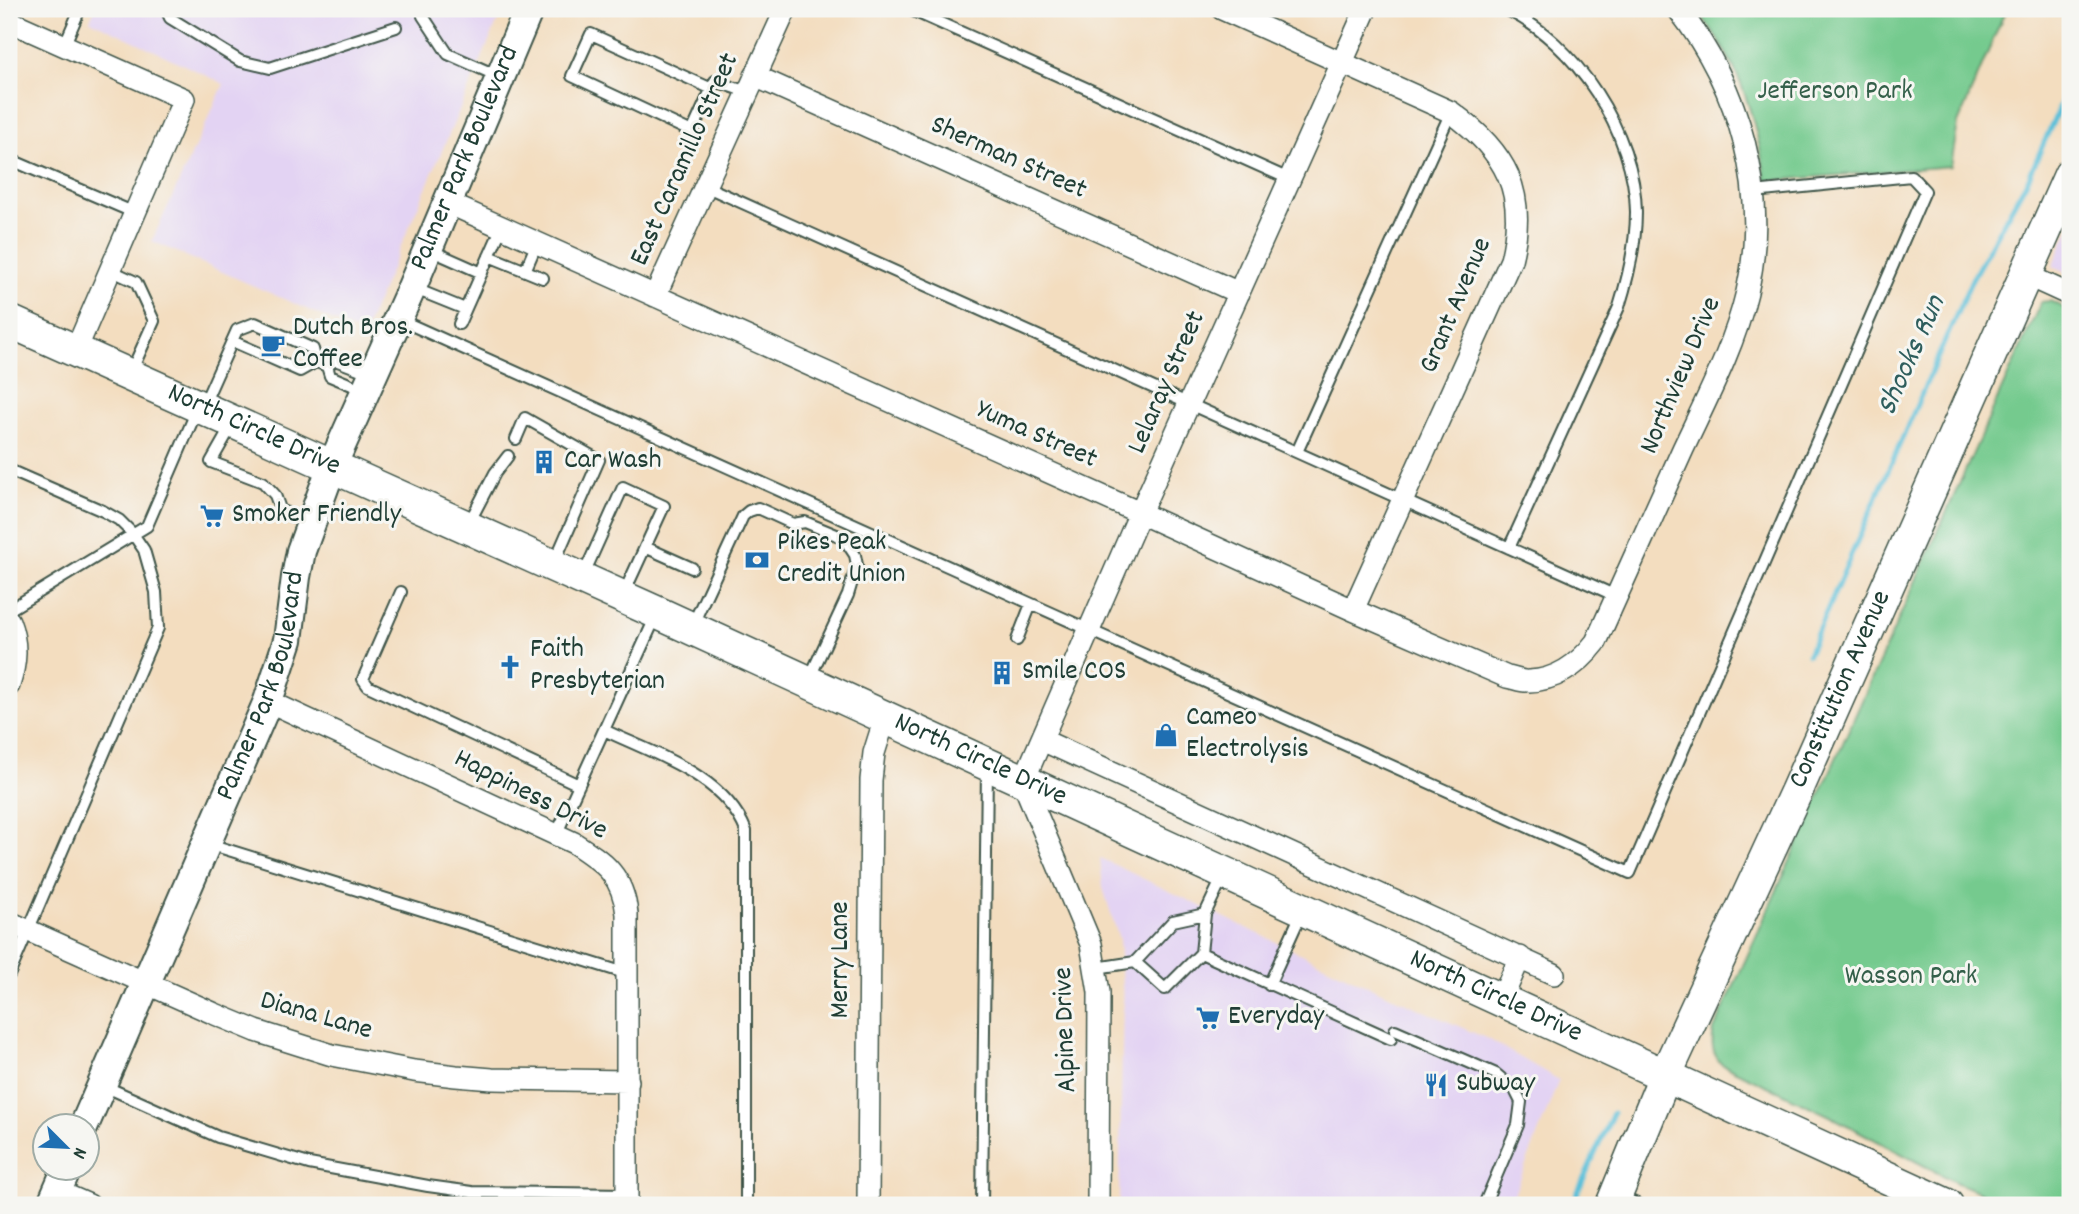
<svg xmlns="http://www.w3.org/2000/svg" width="2079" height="1214" font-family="Dekko,sans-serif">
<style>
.built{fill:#e3d3f3}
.green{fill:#75ca8e;stroke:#4a8461;stroke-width:2}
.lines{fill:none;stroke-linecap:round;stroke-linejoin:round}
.stream{stroke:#5bc0d9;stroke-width:5}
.service-casing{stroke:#3f5549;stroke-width:14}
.minor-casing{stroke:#3f5549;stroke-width:24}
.secondary-casing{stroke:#3f5549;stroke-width:32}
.primary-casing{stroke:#3f5549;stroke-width:35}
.service{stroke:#fff;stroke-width:10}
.minor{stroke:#fff;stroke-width:21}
.secondary{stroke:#fff;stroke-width:28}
.primary{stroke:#fff;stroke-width:32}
.labels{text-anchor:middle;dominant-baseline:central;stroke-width:6;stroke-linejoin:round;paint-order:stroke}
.park-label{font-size:28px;fill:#34604a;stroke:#f6f6f2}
.street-label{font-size:28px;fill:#1f3d34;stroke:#f6f6f2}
.poi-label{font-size:28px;fill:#1f3d34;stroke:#f6f6f2;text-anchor:start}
.water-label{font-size:30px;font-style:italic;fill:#2e5e5d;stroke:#f6f6f2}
</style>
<rect width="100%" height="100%" fill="#f6f6f2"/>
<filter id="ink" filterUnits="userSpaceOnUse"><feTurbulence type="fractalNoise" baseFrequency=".0143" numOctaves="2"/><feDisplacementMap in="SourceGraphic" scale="14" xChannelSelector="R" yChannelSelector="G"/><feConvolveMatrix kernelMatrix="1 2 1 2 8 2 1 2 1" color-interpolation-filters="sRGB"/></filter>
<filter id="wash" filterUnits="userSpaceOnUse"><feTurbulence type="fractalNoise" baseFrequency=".00686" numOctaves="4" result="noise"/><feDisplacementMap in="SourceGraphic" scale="28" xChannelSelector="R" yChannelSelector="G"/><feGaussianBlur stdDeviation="1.57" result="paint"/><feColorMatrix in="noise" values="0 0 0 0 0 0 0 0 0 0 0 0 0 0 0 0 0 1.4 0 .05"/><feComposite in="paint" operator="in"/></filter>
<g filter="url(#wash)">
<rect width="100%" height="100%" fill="#f3ddbf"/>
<path class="built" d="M95 9H503L363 334 152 241 224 84 90 20Z
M2070 227V274L2053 266Z
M1100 858 1368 986 1490 1040 1559 1080 1510 1205H1119L1123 999 1119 939 1103 888Z"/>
<path class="green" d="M1697 9H2006L1958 123 1951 166 1766 181C1760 144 1751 105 1735 70 1725 49 1710 28 1697 9Z
M2050 301 2070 311V1205H2010L1955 1182 1830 1116 1721 1064C1712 1052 1711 1045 1714 1030L2041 302Z"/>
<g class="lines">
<path class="stream" d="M1808 654 1972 279 2029 177 2070 83
M1572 1205 1613 1113"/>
</g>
</g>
<g filter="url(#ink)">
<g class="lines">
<g class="service-casing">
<path id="service" d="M166 9 170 18 240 61 270 68 396 27
M909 9 1289 179
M1505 9C1576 42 1635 133 1636 212 1636 245 1629 275 1619 307L1509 548
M423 16 448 54 500 77
M64 46 80 9
M712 89 591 34 572 76 692 132 715 81 747 92
M9 159 135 213
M705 186 1616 596
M430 250 482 273
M489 256 543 278
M110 270 136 282 154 321 131 372
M525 271 537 243
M413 288 465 309
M398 319 1630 873 1925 191 1911 176 1754 192
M459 324 502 227
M232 341 300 371 316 362
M316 362 327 366 335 360 372 374
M327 366 330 376 366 391
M203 406 237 330 255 323 313 349 316 362
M232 425 211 462 263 482 275 495 280 509 291 516 310 522
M516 439 525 418 599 460 554 563
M1297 452 1451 112
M9 470 103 511 119 520 133 534 144 550 156 592 158 628 9 975
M469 523 495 473 508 456
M645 547 692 568
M583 576 623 487 664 506 624 593
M401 592 363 679 368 686 579 785
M9 610 147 526 197 410
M692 626 743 516 749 511 758 508 793 524 805 522 839 536 847 543 855 555 857 565 848 595 809 679
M1017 640 1031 604
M604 730C654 754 724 775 746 831V1205
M556 835 656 616
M206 843 628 974
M1224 874 1205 914 1201 953 1391 1039
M1135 962 1165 989 1201 953
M1096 968 1135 962 1173 921 1205 914
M1269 985 1302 912
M1395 1030 1496 1074 1515 1090 1521 1102 1518 1125 1484 1205
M102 1085 218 1137 309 1164 428 1186 472 1192 627 1194
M1619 1196 1639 1205
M982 1205 987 767"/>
</g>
<g class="minor-casing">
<path id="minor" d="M1222 9 1451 112C1506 152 1528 192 1511 260L1353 610
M9 21 184 99 75 352
M755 76 1239 293
M448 203 1140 513 1353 610 1507 677C1514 678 1522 682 1529 681 1558 680 1579 664 1596 642 1625 578 1654 513 1683 449 1707 398 1734 347 1747 292 1770 193 1740 88 1678 9
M2026 275 2070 295
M655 296 786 9
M9 621C18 644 16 663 9 685
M268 701 574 843C605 863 623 876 627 914V1205
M1042 740 1554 974
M9 922 215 1014 256 1031 332 1055 414 1071 456 1076 492 1079 628 1081
M1501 1001 1520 957
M57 1191 89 1205
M868 1205 871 780 874 753 885 718
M1098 1205 1099 992 1091 944 1023 782 1140 513 1366 9"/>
</g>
<g class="secondary-casing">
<g id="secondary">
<path id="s1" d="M84 1126 268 701 288 640 296 577 301 551 332 466 412 287 529 9"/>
<path d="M51 1205 67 1168"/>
</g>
</g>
<g class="primary-casing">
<g id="primary">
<path id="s2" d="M9 321 658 613 1947 1205"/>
<path id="s3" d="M1612 1205 1665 1076 1797 790 2070 175"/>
</g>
</g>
<use href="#service" class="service"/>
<use href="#minor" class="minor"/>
<use href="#secondary" class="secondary"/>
<use href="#primary" class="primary"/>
</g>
</g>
<defs>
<g id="cafe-bare" transform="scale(1.89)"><path d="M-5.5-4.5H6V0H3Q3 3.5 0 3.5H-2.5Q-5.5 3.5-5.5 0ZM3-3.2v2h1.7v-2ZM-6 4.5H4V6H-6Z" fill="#1f6fb2" stroke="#f6f6f2" stroke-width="2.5" paint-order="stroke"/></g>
<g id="building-bare" transform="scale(1.89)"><path d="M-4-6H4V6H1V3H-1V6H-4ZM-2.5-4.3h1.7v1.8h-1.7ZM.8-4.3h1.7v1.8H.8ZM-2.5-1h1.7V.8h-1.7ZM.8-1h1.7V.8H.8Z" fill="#1f6fb2" stroke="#f6f6f2" stroke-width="2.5" paint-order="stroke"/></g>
<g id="supermarket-bare" transform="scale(1.89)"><path d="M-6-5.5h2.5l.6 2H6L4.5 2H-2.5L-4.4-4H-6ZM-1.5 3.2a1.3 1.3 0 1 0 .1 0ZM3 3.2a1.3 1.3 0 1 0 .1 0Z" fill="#1f6fb2" stroke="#f6f6f2" stroke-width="2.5" paint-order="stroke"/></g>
<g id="bank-bare" transform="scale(1.89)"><path d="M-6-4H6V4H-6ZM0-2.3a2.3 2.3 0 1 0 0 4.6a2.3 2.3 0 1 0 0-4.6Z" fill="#1f6fb2" stroke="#f6f6f2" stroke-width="2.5" paint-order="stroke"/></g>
<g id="church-bare" transform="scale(1.89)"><path d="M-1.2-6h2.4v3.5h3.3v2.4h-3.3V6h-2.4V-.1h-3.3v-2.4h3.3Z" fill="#1f6fb2" stroke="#f6f6f2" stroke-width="2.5" paint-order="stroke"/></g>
<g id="shop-bare" transform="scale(1.89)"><path d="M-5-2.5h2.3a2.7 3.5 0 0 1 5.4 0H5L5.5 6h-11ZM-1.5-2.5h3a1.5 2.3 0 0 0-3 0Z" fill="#1f6fb2" stroke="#f6f6f2" stroke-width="2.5" paint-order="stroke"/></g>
<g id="restaurant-bare" transform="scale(1.89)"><path d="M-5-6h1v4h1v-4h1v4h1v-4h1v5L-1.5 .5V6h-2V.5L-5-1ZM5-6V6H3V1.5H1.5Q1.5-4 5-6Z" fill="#1f6fb2" stroke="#f6f6f2" stroke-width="2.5" paint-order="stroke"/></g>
</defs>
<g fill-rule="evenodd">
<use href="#cafe-bare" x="273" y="345"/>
<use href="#building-bare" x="544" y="462"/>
<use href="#supermarket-bare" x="212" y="516"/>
<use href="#bank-bare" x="757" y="560"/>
<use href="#church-bare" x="510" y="667"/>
<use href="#building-bare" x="1002" y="673"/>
<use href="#shop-bare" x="1166" y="735"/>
<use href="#supermarket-bare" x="1208" y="1018"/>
<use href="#restaurant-bare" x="1436" y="1085"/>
</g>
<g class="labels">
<g class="park-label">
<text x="1835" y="93">Jefferson Park</text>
<text x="1911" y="978">Wasson Park</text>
</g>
<g class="street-label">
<text stroke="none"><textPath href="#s1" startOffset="1043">Palmer Park Boulevard</textPath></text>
<text transform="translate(1008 159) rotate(24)">Sherman Street</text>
<text transform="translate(686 160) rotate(-66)">East Caramillo Street</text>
<text transform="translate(1457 306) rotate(-67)">Grant Avenue</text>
<text transform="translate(1682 376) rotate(-67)">Northview Drive</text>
<text transform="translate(1168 383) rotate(-66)">Lelaray Street</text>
<text stroke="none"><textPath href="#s2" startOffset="268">North Circle Drive</textPath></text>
<text transform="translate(1036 436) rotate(24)">Yuma Street</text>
<text stroke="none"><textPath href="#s1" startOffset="476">Palmer Park Boulevard</textPath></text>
<text stroke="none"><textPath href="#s3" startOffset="564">Constitution Avenue</textPath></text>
<text stroke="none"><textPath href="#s2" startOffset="1066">North Circle Drive</textPath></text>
<text transform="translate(530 796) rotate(27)">Happiness Drive</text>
<text transform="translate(842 960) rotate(-90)">Merry Lane</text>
<text stroke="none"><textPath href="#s2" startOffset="1633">North Circle Drive</textPath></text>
<text transform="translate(316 1017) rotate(16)">Diana Lane</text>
<text transform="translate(1067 1030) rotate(-92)">Alpine Drive</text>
</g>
<g class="poi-label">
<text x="293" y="329">Dutch Bros.<tspan x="293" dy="32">Coffee</tspan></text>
<text x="564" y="462">Car Wash</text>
<text x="232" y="516">Smoker Friendly</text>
<text x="777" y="544">Pikes Peak<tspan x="777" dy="32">Credit Union</tspan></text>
<text x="530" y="651">Faith<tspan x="530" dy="32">Presbyterian</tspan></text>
<text x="1022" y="673">Smile COS</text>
<text x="1186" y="719">Cameo<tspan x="1186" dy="32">Electrolysis</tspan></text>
<text x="1228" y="1018">Everyday</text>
<text x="1456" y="1085">Subway</text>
</g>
<g class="water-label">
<text transform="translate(1913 356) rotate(-66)">Shooks Run</text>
</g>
</g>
<rect width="2079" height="1214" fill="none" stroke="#f6f6f2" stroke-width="35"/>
<g transform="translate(66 1147) rotate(114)"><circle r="33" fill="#f6f6f2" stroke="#a0aca6" stroke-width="2"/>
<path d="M0-5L12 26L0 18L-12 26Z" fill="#1f6fb2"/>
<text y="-10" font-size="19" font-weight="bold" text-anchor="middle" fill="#1f3d34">N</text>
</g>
</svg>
